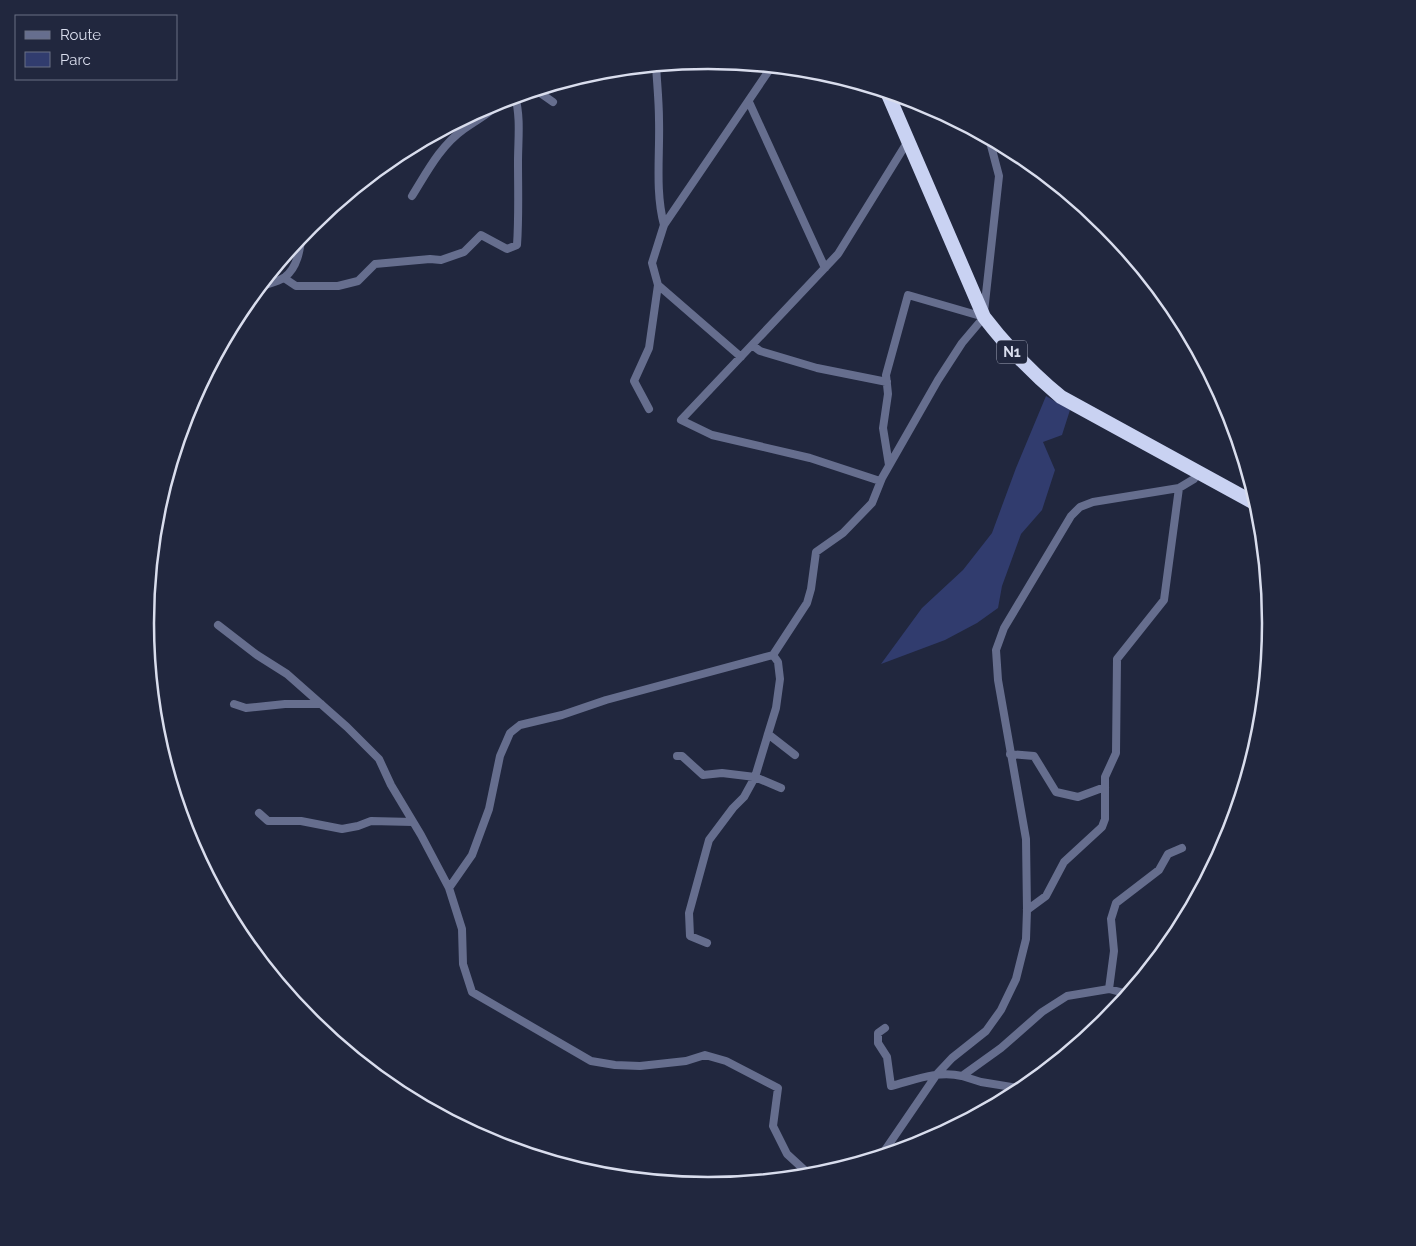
<svg xmlns="http://www.w3.org/2000/svg" width="1416" height="1246" font-family="Raleway,sans-serif">
<style>
.green{fill:#313c6e}
.lines{fill:none;stroke-linecap:round;stroke-linejoin:round}
.street{stroke:#666e8e;stroke-width:8}
.highway{stroke:#c9d2f2;stroke-width:14}
.labels{text-anchor:middle;dominant-baseline:central;stroke-width:4.5;stroke-linejoin:round;paint-order:stroke}
.shield{fill:#21273e;stroke:#a2a6b8;stroke-width:1}
.shield-label{font-size:14px;font-weight:bold;fill:#d9dded}
.rim{fill:none;stroke:#d9dded;stroke-width:2.5}
</style>
<rect width="100%" height="100%" fill="#21273e"/>
<path class="green" d="M1046 396 1070 410 1062 435 1043 442 1055 470 1042 510 1021 534 1002 586 998 608 977 623 945 640 881 664 922 608 963 570 992 533 1016 468Z"/>
<g class="lines">
<path class="street" d="M664 64 767 66
M656 65C657 83 659 102 659 120 660 155 655 191 664 225
M536 90 553 102
M749 102 825 268
M412 196C427 172 440 146 464 129 479 118 490 114 504 99
M284 278 296 286H338L358 281 375 264 430 259 441 260 464 252 481 235 507 249 517 245C519 217 518 190 518 162 518 140 521 118 515 96
M658 285 741 357
M259 287C267 284 278 282 285 277 298 267 300 249 302 234
M984 312 999 176 989 138
M752 345 760 351 817 368 887 382
M649 409 634 381 649 348 658 285 652 263 664 225 772 66
M880 481 810 458 712 435 681 420 838 254 908 141
M218 625 257 655 287 674 347 727 379 759 391 785 421 835 449 888 472 855 489 809 500 756 510 733 520 725 562 715 606 700 773 655 807 603 811 589 816 552 843 533 872 503 882 478 938 380 962 343 984 317 908 295 886 375 888 394 883 428 889 465
M234 704 246 708 285 704H321
M768 734 795 755
M1010 754 1034 756 1056 792 1078 797 1105 787
M677 756H682L703 775 722 773 755 777 781 788
M259 813 268 821H301L342 829 358 826 371 821 413 822
M449 888 462 929 463 964 472 992 591 1061 615 1065 640 1066 686 1061 705 1055 726 1061 778 1088 773 1126 787 1154 811 1176
M1027 910 1046 896 1064 862 1102 827 1105 819V777L1116 753 1117 659 1164 600 1179 488
M707 943 690 936 689 913 709 840 733 808 744 797 755 777 768 734 776 708 780 679 778 662 773 655
M1109 989 1114 951 1111 919 1116 903 1159 870 1168 854 1182 848
M885 1028 878 1033V1043L887 1057 891 1086C915 1080 938 1070 962 1076L1001 1048 1042 1012 1067 996 1109 989 1128 994
M962 1076 981 1082 1024 1089
M881 1156 937 1074 952 1058 986 1031 1001 1010 1016 979 1026 939 1027 910 1026 839 998 680 996 650 1004 628 1071 516 1080 507 1093 502 1179 488 1194 479 1198 473"/>
<path class="highway" d="M887 92 984 317C1007 347 1032 373 1061 397L1258 505"/>
</g>
<g class="labels">
<rect class="shield" x="997" y="340.5" width="30" height="23" rx="4"/>
<g class="shield-label">
<text x="1012" y="352">N1</text>
</g>
</g>
<path d="M0 0H1416V1246H0ZM154 623a554 554 0 1 1 1108 0a554 554 0 1 1-1108 0Z" fill="#21273e" fill-rule="evenodd"/>
<path class="rim" d="M154 623a554 554 0 1 1 1108 0a554 554 0 1 1-1108 0Z"/>
<rect x="15" y="15" width="162" height="65" fill="#21273e" stroke="#6b7084"/>
<rect x="25" y="31" width="25" height="8" fill="#666e8e" stroke="#6b7084"/>
<text x="60" y="40" font-size="15" fill="#d9dded">Route</text>
<rect x="25" y="52" width="25" height="15" fill="#313c6e" stroke="#6b7084"/>
<text x="60" y="65" font-size="15" fill="#d9dded">Parc</text>
</svg>
